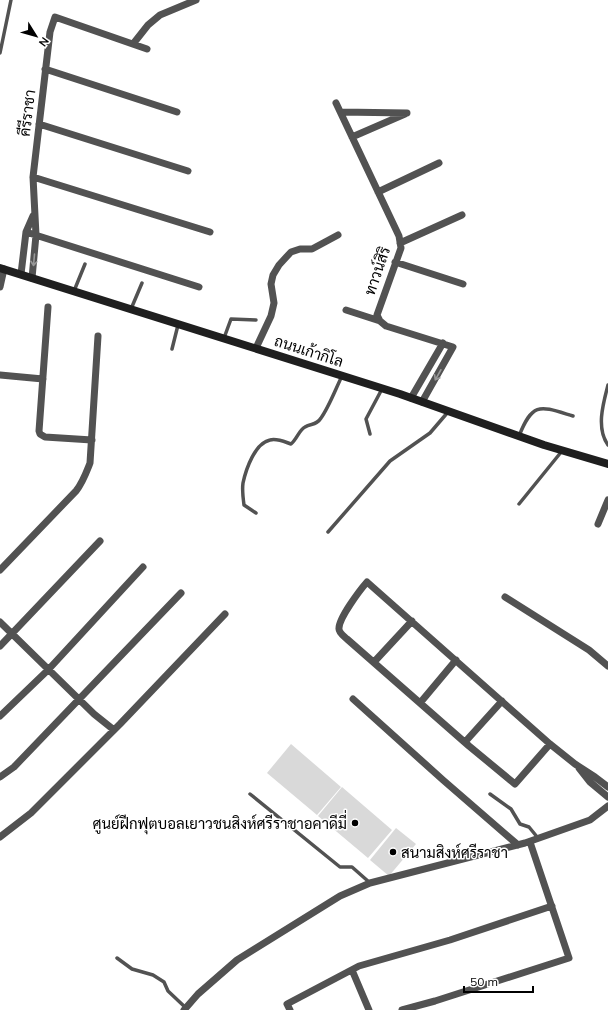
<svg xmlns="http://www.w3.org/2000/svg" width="608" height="1010" font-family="Mulish,Sarabun,sans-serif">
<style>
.green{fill:#d9d9d9}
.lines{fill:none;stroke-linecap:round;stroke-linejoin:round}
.service{stroke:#525252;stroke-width:3.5}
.minor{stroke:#525252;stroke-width:7}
.secondary{stroke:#1f1f1f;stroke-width:8}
.oneway{stroke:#979797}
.poi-dot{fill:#000;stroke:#fff;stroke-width:1.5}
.labels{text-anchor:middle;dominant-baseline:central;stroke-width:3;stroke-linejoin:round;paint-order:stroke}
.street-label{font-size:15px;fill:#000;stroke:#fff}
.poi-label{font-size:15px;fill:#000;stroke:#fff;text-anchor:end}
</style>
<rect width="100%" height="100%" fill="#fff"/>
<path class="green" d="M291 744 341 787 317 815 267 773Z
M342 787 392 830 368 858 318 816Z
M396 828 416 844 389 876 370 860Z"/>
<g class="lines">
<path class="service" d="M0 53 11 0
M74 291 85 264
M131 309 142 283
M224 338 231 319 256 320
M172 349 178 325
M608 385C603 404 596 428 608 445
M370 434 366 419 382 389
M519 436C533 401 540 406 573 416
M519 504 562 451
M256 513 244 505C243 498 242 490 243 483 246 469 255 443 270 440 277 438 285 442 291 444 297 439 299 430 305 427 311 423 316 426 321 418 329 407 336 388 342 376
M328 532 390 461 430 433 448 412
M250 794 340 867H352L369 882
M490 794 511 809 520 824 529 827 538 838
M117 958 132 969 153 975 164 982 168 991 186 1008"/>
<path class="minor" d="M133 44 148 25 160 15 196 0
M45 69 177 112
M336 103 399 236 401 248 377 315 380 321 386 326 453 347 422 402
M341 112 407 113
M39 124 188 171
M352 137 405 114
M33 177 210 232
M378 192 439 163
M26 232 199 287
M400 243 462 215
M395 262 463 284
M21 274 26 232 33 216
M32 278 36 235 33 177 50 32 55 17 147 49
M0 287 4 269
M48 307 39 431 40 434 45 437 92 440
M346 310 380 321
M256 348 271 316 274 303 271 284 273 275 279 265 291 252 300 249H312L338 235
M0 375 43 379
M411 398 443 343
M598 524 608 500
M0 570 76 491C83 482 86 473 90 463L98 336
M505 597 589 650 608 666
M0 622 94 714 114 730
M0 646 100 541
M374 662 412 621
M353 699 443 780 518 845
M420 703 456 660
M0 716 48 670 143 567
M465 742 502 701
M550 744 515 784 469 746 347 639C344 636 339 633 339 629 338 619 360 590 367 582L550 744 575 764 595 777 608 787
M579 768 590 782 608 797
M0 777 14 767 181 593
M0 837 31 813 120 724 225 614
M352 970 369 1010
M184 1010 198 994 237 960 340 896 370 883 525 843 590 820 608 806
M290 1010 287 1004 359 966 450 940 552 906
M402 1010 435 1001 569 958 530 842"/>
<path class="secondary" d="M0 268 400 394 544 445 608 464"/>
</g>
<defs><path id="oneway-shaft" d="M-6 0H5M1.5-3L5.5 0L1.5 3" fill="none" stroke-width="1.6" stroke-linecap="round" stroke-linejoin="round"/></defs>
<g class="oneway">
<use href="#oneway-shaft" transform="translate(34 260) rotate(95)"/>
<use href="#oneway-shaft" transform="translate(438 375) rotate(119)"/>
</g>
<g class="poi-dot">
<circle cx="355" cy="823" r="4"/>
<circle cx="393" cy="852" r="4"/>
</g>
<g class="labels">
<g class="street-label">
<text transform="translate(27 113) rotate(-83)">คีรีราชา</text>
<text transform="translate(377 271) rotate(-71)">ทาวน์สิริ</text>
<text transform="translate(309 351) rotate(18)">ถนนเก้ากิโล</text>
</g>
<g class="poi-label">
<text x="347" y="823">ศูนย์ฝีกฟุตบอลเยาวชนสิงห์ศรีราชาอคาดีมี่</text>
<text x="401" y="852" text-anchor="start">สนามสิงห์ศรีราชา</text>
</g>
</g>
<g transform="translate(36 36) rotate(127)" stroke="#ffffff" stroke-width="3" paint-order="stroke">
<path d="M0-3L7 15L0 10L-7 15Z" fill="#000000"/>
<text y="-6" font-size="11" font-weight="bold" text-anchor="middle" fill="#000000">N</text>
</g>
<path d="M464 986v6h69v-6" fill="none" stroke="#000000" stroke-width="2"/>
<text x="470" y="986" font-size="12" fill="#000000" stroke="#ffffff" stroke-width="3" paint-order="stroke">50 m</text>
</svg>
